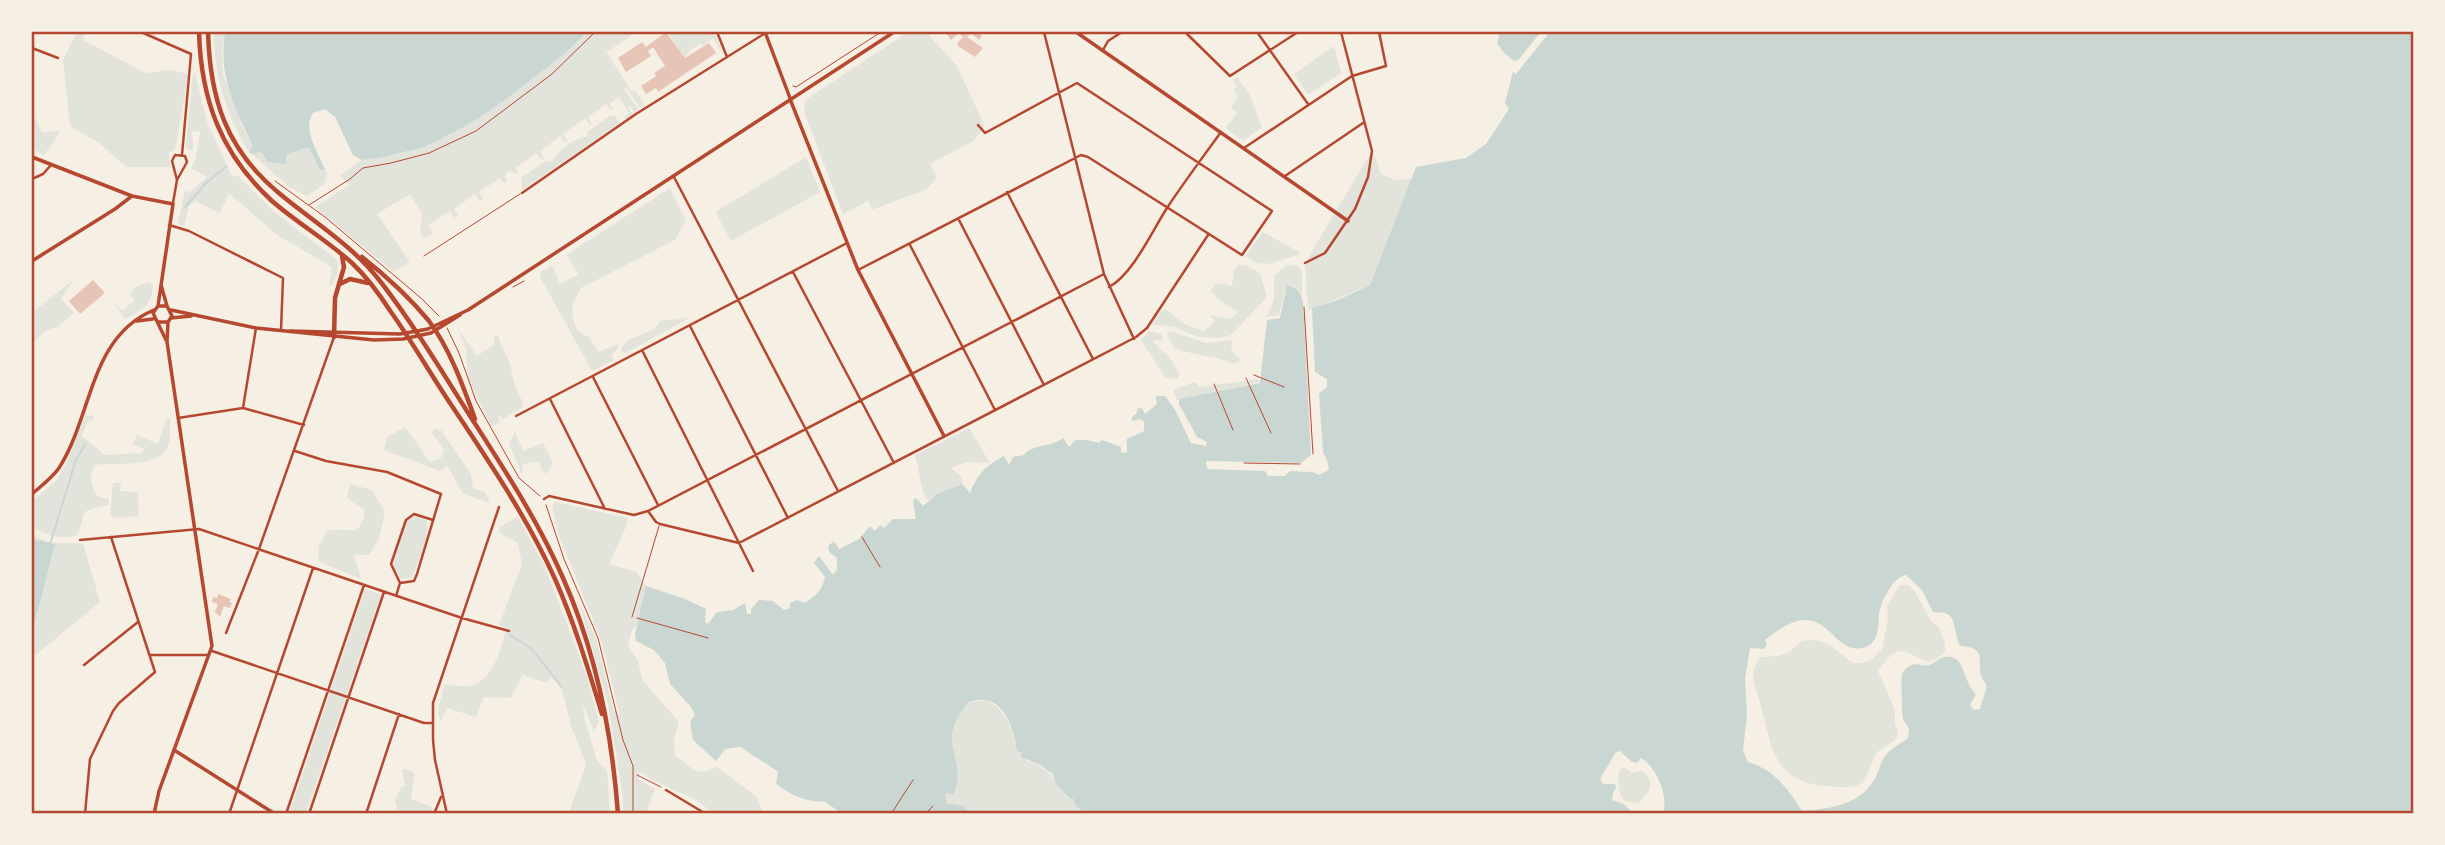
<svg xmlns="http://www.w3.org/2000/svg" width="2445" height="845" font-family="Literata,serif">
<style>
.green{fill:#e2e4dc}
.water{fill:#c9d6d2;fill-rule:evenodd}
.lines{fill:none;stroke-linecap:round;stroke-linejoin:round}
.stream{stroke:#c9d6d2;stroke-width:2}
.building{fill:#e6c5b7}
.path{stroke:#b5482f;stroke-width:1}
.service{stroke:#b5482f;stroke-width:1}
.minor{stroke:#b5482f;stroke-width:2.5}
.tertiary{stroke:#b5482f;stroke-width:3.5}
.secondary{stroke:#b5482f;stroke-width:3.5}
.primary{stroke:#b5482f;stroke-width:4.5}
.neatline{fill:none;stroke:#b5482f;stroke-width:2.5}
</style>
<rect width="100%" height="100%" fill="#f6efe4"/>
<path class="green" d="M77 32H86L83 40 146 73 171 70 188 74 177 141 175 149 169 153 170 167H126L99 143 70 126 63 60Z
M214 32H225L222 48 223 75 239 112 241 124 253 146 249 152C226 114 214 76 214 32Z
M587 32H637L604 54 607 53 632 92 635 90 645 106 640 108 626 87 624 89 638 109 635 113 630 106 628 107 633 115 626 120 624 117 629 113 619 97 609 104 613 109 611 110 606 104 588 117 592 124 590 125 585 118 563 134 568 141 565 143 560 136 540 151 544 159 542 160 536 153 515 168 519 174 508 171 505 176 507 182 504 183 500 178 479 192 483 200 480 201 475 194 454 209 458 216 455 218 450 211 428 225 433 233 423 239 420 230 422 213 410 194 377 214 410 262 394 272 315 207 349 185 340 175 362 160 378 158 471 123 563 54Z
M668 32H714L723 54 713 38 703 46 701 43 689 51 685 58Z
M908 32H926L957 66 985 127 973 141 930 164 937 178 925 190 874 209H872L868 201 843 214 804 112 805 100Z
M1334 46 1341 73 1308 95 1294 74Z
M195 72 207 122 232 176H238L273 211 337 260C340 271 336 279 329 288L332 267 277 235 229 193 220 213 195 201 189 206 184 226 178 224 185 189 189 193 207 177 191 168 196 158 200 131 191 132 193 139V151L186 148C187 130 189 113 191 95 192 87 190 80 195 72Z
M1237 77 1249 93 1262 127 1243 141 1226 128 1237 113 1231 108 1238 96 1233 89 1237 87 1233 80Z
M610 116H615L620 123 522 190 521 178 546 161 552 162C558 151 573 137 587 137L588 131Z
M35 118 42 132 61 131 44 155 32 149V121Z
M309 146 320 170 325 169 327 174 324 184 307 196 289 187 252 154 261 152 286 163 287 154Z
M1370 154 1376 158 1381 174 1396 180 1412 179 1370 285 1308 311 1305 263 1308 261 1309 256Z
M806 157 820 192 731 241 717 215V211Z
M670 188 686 221 675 240 581 288C570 306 570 311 577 330L590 338 598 352 619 344 616 351 611 354 614 360 592 371 540 277 541 272 552 265 560 284 579 274 566 255Z
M1263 232 1299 252 1298 255 1268 264 1256 263 1245 256Z
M1238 265H1245L1260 273 1267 297 1231 335 1220 338 1198 337 1174 327 1152 324 1162 310H1167L1184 324 1204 331 1215 322 1210 315 1230 319 1238 312 1217 298 1211 291 1214 285 1221 283 1232 286 1234 271Z
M1286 265 1298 266 1302 271V299L1299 290 1287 283 1279 315 1266 317 1274 300V276Z
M74 279 61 299 74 313 58 327C46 328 40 336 32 344V313Z
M147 282 153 285C152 305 143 310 125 319L111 299 122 311 135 300 130 295 134 288Z
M691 317 624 354 621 349 628 340 653 330 661 321Z
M458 329 477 356 493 345 495 335 499 337C500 347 507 354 510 364 513 376 514 391 523 401L522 408 503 419 498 415 500 423 491 426 468 378 466 349Z
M1149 331 1162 334V341L1155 340 1153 342 1170 358 1180 375 1176 379 1165 377 1141 340Z
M1170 331 1207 343 1231 340 1233 342 1231 351 1240 358 1239 361 1234 364C1215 355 1194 356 1174 348L1167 334Z
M1258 379 1260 382 1177 400 1173 390 1195 382 1200 387Z
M86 415 94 416 93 419 88 420 82 436C89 443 101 450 104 455L142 453 144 449 133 444 137 435 158 444 166 419 170 418C170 427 171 438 168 446 160 469 115 462 95 465 88 477 91 485 97 496L109 500V505C71 513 91 510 76 536 60 539 44 536 32 525V501L56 481 66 464Z
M405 427 430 462 441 458 444 449 432 433 434 429 441 430 471 474 473 488 486 493 490 503 463 494 447 465 440 471 384 450 387 437Z
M969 428 990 463 966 462 951 468 961 476 963 483 927 500C919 485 920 471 915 455Z
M515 432 523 451 543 443 553 462 547 474 541 470 539 461 523 464 522 475 509 443Z
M113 483H121L120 491 138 492 139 516 117 518 110 516Z
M350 484 372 490 383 508 384 517 379 539 369 555H354L361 579 318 561 319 546 327 531C336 528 347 531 357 530L364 519V510L347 498Z
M555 502 628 518 626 527 609 564 637 572 646 586 638 623 632 630 628 645 638 661 643 681 679 722 674 738 675 756C693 767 695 778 717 767L757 797 763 813H713L696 800 652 780 641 772 638 779 655 789 646 813H623V798L608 704 579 602 596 639 614 711 620 716 601 640 558 533 552 506Z
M419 516 427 521V539L412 578 401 579 394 569V561L407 522 413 517Z
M518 517 545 567 585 671 599 722 594 731 583 705 584 716 597 761 607 770 610 813H569L586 764 571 726 562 689 551 677 546 683 523 675 524 672 511 698 484 697 476 717 447 708 441 721 438 715 439 705 445 684C452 685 461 687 468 686 494 682 501 648 506 628L499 625 522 564 518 543 498 532 501 526Z
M32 533C44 545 66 544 83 543L100 602 32 658V629L39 607 55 545 32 539Z
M1900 585H1908L1914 590 1931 621 1939 628 1945 643V652C1921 677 1912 641 1893 654 1888 657 1883 665 1878 671L1895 710V723L1898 733 1896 739 1876 753 1863 783C1850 789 1840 787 1826 786 1772 782 1772 746 1760 703 1755 683 1748 676 1760 657L1778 656 1788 653 1802 641 1816 640 1828 644 1853 663H1862L1871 660 1882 649 1888 619 1887 606Z
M365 589 381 595 306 813 289 814Z
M986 700C1006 709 1013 729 1017 751L1022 753 1027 761C1055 770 1051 779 1069 799L1073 797 1075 805 1085 813H971L963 806 947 803 944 796 947 793 954 794C964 766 945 747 952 726 955 717 962 710 968 702Z
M1621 768H1625L1632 773 1642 771C1656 781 1650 793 1638 803L1624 801C1618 792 1616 777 1621 768Z
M405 769 415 773 411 799 432 807 430 813H394L397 808 395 800 401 787 405 786 402 771Z"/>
<path class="water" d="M225 32H587L564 54 506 99 471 123 424 147 378 158 362 160 353 155 335 117 325 109 313 113C302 130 318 152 325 169L320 170 309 147 287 154 286 164 268 162 261 152 252 154 249 152 253 146C235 108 218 76 225 32Z
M1500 32H1541L1519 59 1514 61 1504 53 1497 43Z
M1550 32H2413V813H1663C1669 797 1656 766 1641 758L1637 763 1632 762 1620 751 1616 752 1600 779 1603 784H1615L1616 788 1613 793 1612 800 1624 804 1633 813H1085L1075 805 1073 798 1070 799 1056 784 1053 774 1040 765 1021 757 1022 753 1017 751C1015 734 1006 702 985 700 980 699 973 701 968 702 933 746 968 753 954 794L947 793 945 796 947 803 963 806 971 813H841L824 801C811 804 785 793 776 783L778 772C766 762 753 757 741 747L725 749 716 761 693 740 690 722 695 715 691 707 670 684 665 663 654 650 636 641 635 634 646 586 685 599 706 609 705 622 708 624 717 612 733 610 745 603 747 614H751V609L759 600 773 601 784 610 790 608V603L797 600 804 603C816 596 822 591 825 577L814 563 819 556 833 575 837 570V558L830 553 828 546 834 541 839 549 859 539 870 526 875 531 880 525 884 528 893 519H916L913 500 916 498 923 506 937 494 962 484 970 493C978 474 986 465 1004 456L1009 465 1013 457 1024 455C1034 443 1051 448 1063 438L1069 447 1075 440H1087L1099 443 1102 440 1121 447V453L1127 452V439L1144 431V422L1140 419 1132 421V417L1136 414 1138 408H1142L1145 414 1157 404 1156 396H1165L1174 408 1191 443 1206 446 1207 442 1197 437 1179 404V399L1260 383 1267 320 1280 318 1287 284 1298 290 1303 301 1311 455 1301 463 1206 461 1207 469 1265 471 1268 476H1285L1290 471 1312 472 1319 475 1329 470 1327 460 1323 452 1319 394 1327 387V379L1315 372 1312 308 1338 300 1370 285 1416 167 1466 158 1486 144 1509 109 1505 103 1513 72 1516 74ZM1906 575 1922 590 1933 612C1937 613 1941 612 1945 613 1958 617 1953 637 1961 646 1987 648 1977 659 1981 675 1982 679 1985 682 1987 686L1980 709 1974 710 1970 705 1976 694C1965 685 1965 663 1954 658 1944 653 1937 662 1929 665 1921 667 1915 661 1908 667 1905 669 1903 672 1902 675 1901 680 1902 716 1903 719 1904 721 1908 727 1909 728L1908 738C1901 744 1892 747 1886 755 1880 762 1879 772 1874 780 1860 805 1829 809 1802 811 1788 789 1775 770 1748 762L1743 751 1747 714 1745 679 1750 648 1764 649 1767 645 1765 640C1830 586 1828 660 1866 647 1880 641 1878 625 1879 614 1881 601 1893 577 1906 575Z
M32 539 55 544 39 607 32 629Z"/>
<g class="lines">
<path class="stream" d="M185 207 207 182 227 166
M50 544 76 460 85 444
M510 635 531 648 562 687"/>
</g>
<path class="building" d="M666 32 685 58 709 43 716 53 658 92 656 88 646 94 641 86 656 76 654 73 665 66 653 47 648 51 651 56 626 72 618 58 642 42 646 47Z
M945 32H978L982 36 979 40 971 33 967 37 983 48 975 57 958 46 957 43 963 37 959 33 951 40Z
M93 280 105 293 80 314 69 301Z
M218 594 231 599 229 602 232 603 230 608 224 606 220 617 215 612 218 604 212 602 213 597 217 598Z"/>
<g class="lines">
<path class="path" d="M793 86 796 87 881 32
M275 181 325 217 422 299 439 316
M309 205 350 179 363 168 391 163 429 153 476 131 552 74 595 32
M513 287 524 281
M1304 307 1313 454
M447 328 459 353 476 401 519 478 540 496
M1254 375 1284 387
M1246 378 1271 433
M1214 384 1233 430
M1244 463 1300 464
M546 505 564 559 598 638 623 740 633 766V814
M862 537 880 567
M637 618 708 638
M637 775 661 787
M891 814 913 780
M925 814 933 806"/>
<path class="service" d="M424 256 520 194
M632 617 659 526"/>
<path class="minor" d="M141 32 191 54 182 155
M717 32 727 57
M1044 32 1104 274 1134 339
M1185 32 1230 76 1298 32
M1257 32 1308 104
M32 48 58 58
M1103 50 1108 41 1122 32
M1244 148 1352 76 1386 66 1379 32
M1285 176 1363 123
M674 177 838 491
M32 179 43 174 51 165
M1007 192 1093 359
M522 193 636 114 767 32
M173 203 177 180 187 162 185 156 175 155 172 161 177 180
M959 220 1044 385
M169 225 189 231 283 278 281 330
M910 245 995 410
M1305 263 1325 253 1355 209 1368 177 1372 151 1341 32
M858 270 1081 155 1088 157 1242 255 1272 211 1077 83 985 133 978 125
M793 272 894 463
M1109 287C1133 274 1152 231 1167 208 1184 182 1203 157 1221 132
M690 326 788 518
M643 352 753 571
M593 377 658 505
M550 399 605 509
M243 408 256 328
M516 416 847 243
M178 418 243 408 304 425
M295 451 326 461 387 472 441 494 417 574 414 581 400 583 396 596
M544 499 549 496 634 515 648 511 656 522 660 524 739 543 1136 337 1147 328 1208 235
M648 511 1104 274
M80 540 199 529 462 618 509 631
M400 583 391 564 406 520 414 514 433 520
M226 633 259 549 334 337
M212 651 424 723H433
M151 655H207
M84 665 138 622
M666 790 706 814
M85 814 90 759 113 711 119 703 155 672 111 537
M229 814 313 568
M286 814 364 585
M309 814 384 592
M366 814 399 714
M434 814 441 797
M447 814 435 760 433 740V703L499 507"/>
<path class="tertiary" d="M1076 32 1348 221
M790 99 858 270 944 436
M32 261 115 209 132 196
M174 750 275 814"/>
<path class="secondary" d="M765 32 790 98
M32 157 132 196 173 204 158 306 153 313 166 340
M161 285 167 306
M171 310 256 328 374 340 403 339 431 333 460 315
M171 318 191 316
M137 321 153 319
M158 322H168L172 316 167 306H158
M290 331 400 334 428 329 468 310 894 32
M32 494C41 486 52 478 59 468 93 415 89 337 154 310
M154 814 159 791 212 646 167 342 168 322"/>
<path class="primary" d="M199 32C201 100 221 154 272 201 297 223 327 240 352 263 367 277 380 295 391 312 413 343 431 375 452 406 489 462 527 517 555 579 574 622 588 668 602 714
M208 32C210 99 226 150 280 194 315 223 352 245 380 281 411 321 438 365 465 408 500 463 537 518 563 578 596 652 612 733 618 814
M362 257C386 276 410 298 429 321 450 349 463 386 475 419
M340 284 350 279 368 283
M334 337 335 298 344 267 342 256"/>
</g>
<rect width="2445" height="845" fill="none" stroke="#f6efe4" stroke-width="66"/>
<rect x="33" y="33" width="2379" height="779" class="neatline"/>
</svg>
